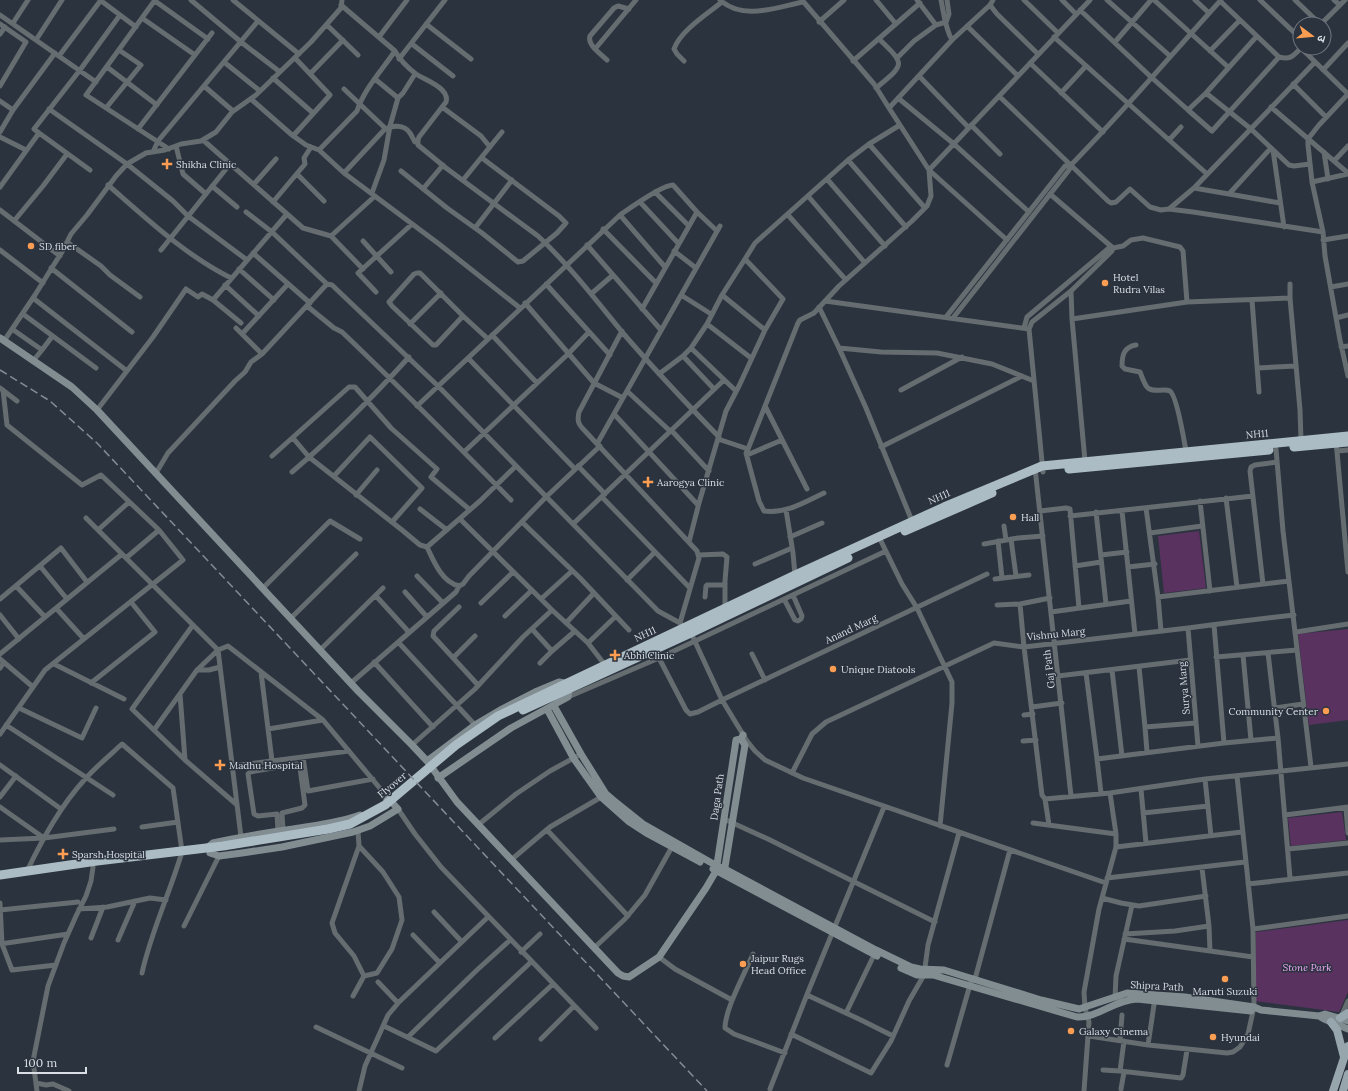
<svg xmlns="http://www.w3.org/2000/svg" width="1348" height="1091" font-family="Lora,'Noto Sans Devanagari',serif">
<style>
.green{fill:#5a3260}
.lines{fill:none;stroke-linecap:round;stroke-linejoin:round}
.street{stroke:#656d70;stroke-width:5}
.secondary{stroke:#828d92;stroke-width:7}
.primary{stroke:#97a6ad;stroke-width:8}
.highway{stroke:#abbcc5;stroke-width:9}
.rail{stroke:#868c95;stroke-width:1.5;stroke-dasharray:8 4;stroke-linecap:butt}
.poi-dot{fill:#fc9d52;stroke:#2b333e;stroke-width:1.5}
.labels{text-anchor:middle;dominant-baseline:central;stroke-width:3;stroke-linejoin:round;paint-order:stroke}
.poi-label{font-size:10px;fill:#d9dee5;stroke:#2b333e;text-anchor:start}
.street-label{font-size:10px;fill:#d9dee5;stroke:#2b333e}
.park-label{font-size:10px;font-style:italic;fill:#efa9fa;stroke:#2b333e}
</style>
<rect width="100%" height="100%" fill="#2b333e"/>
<path class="green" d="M1199 531 1206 588 1164 593 1158 536Z
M1348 629V720L1309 725 1298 634Z
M1342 812 1346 840 1291 846 1288 818Z
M1348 920V992L1339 1012 1254 1001 1256 932Z"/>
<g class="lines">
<path class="street" d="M100 0 136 27
M155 0 86 95 169 149
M191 0 241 42 280 72
M233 0 299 54
M720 0C743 21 777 7 803 2
M802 0 874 84 889 108 929 170 931 196 927 206 912 221 839 286 814 313 800 320 798 323 748 449 746 453 759 501 764 511C786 514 805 502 824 493
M876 0 896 24
M917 0 936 25 946 22 949 14 947 0
M941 0C944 14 945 28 952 40
M1024 0 1058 33
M1062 0 1076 14
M1107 0 1170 56
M1154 0 1228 67
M1195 0 1209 13
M1260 0 1300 38
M1295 0 1320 24
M1334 0 1340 5
M155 1 208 39
M1220 1 1279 57C1291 60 1293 56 1301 48
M341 5 395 51C400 60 408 68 416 74 425 80 450 88 446 102L419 137 418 140V145L446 168 538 236C569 265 595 299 622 332 653 368 686 403 719 437
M990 5 997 14 1038 54
M1080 10 1151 77 1188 110 1206 93 1257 36
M0 15 96 82
M142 18 195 55
M819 22 844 0
M13 23 28 0
M0 24 26 42 0 86
M426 24 471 59
M1321 24 1345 0
M327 25 358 55
M967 26 1018 76
M0 34 5 27
M379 37 407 0
M1054 37 1207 174
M36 40 62 0
M1115 42 1151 0
M412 44 453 76
M1304 48 1305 52 1348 94
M595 49 636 0
M1210 51 1240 20
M59 56 101 0
M897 58 914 41 936 25
M399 59 445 0
M607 60C601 54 587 45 590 36L614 8 618 6 629 9
M684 61 677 54 674 49C680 31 707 14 722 2
M853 61 920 3
M224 62 260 91
M1030 63 1103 132
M107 67 157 105
M1323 70 1348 43
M310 74 343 40
M919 76 969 128
M273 78 313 113
M375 79 398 98
M1293 84 1326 117
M204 86 233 111
M876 88C905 64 906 65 879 39
M344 89 386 129
M1061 93 1086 66
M1206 93 1251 129 1289 165 1294 166 1310 164
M1348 94 1319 125 1308 139V145L1312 182 1323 232 1325 256 1340 340 1348 376
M999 96 1108 201 1111 203 1116 202 1130 189 1150 207 1161 210 1169 209 1193 212 1323 232
M898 98 954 144 1029 212
M251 99 292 135 306 145 319 150 344 173 439 244 520 308
M0 101 13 110
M442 107 481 136 490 147
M1271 107 1348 173
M106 108 141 65 119 50
M889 108 952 40 990 5 993 0
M49 109 127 164 173 201 188 216 247 260
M1188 110 1212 131 1279 57
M971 125 1000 154
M138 129 212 33
M0 132 13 110 55 53
M39 133 34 129 80 70 120 15
M293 136 330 95 295 58
M0 137 26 150
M203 140 303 228 331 236 363 269
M1169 140 1181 127
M869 144 925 208
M176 146 183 174 206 194
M319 150 357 111C364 89 382 70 395 51
M1273 150 1284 227
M153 152 158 141 258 21
M1324 152 1328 179
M848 160 906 227
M1334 161 1348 146
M401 171 447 208 482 233 518 262 523 261 557 233 566 223 559 216 482 158
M344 173 384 130C392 125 404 124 410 133 412 136 413 139 415 142L418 143
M297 174 324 201
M827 179 885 246
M463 180 502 132
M1312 182 1348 174
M254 184 276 159
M108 185C147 219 185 255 231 278
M212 186 237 207
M0 187 39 133 90 170
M1194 188 1229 194 1271 148
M423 189 443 165
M655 192 689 226
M372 193 384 160 390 126 398 98 403 93 415 74
M1050 194 1113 248 1123 246 1131 240 1143 238 1180 247 1183 251 1187 302
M1229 194 1280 203
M808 196 865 263
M273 202 305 164 304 158 311 147
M640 202 678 243
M1169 209 1194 188 1315 62
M0 210 60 256
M246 212 272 232 327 284 332 285 438 386 658 611 680 623 691 633 722 700 747 741 755 751 765 760 803 778 1106 883
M620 215C630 208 662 185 673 185L697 212 717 231
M788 215 846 280
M14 221 43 186 67 154
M475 228 512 180
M603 229 656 283
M331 236 375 196
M1007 240 929 170 1090 0
M1323 240 1348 236
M363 241 391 272
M67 242 101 266 110 275 140 297
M587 245 661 330
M0 250 43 283
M161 250 230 164
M674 251 696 268
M253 253 310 303
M745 259 755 243 848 160 869 144 900 125
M51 268 132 332
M239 269 274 300
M546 284 610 355
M1290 284V298L1300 410 1301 440
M225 285 259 316
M1331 287 1348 284
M1071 291 1072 319 1085 461
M376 292 358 273 412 224
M591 294 613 275
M681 295 711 314
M722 295 765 330
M33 298 127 371
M213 300 241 323
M1252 300 1259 392
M825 301 1029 329 1043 472
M525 303 594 383 623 398
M307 306 334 328 342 332C400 387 455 443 511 500
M819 307 839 348 881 352 937 353 992 364 1034 381
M642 309 697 212
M23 314 96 368
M463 316 436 345H433L392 306 389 302 414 274 417 273H420L463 316 488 339
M946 317 1065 166 1071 165
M953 318 1069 170 1071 165C1123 112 1171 55 1221 0
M1336 318 1348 315
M1072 319 1187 302 1290 298
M410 324 441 293
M707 324 751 358
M236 328 262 354
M1024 328 1027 317 1109 248H1113L1112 251 1071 291 1032 322 1029 329
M12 329 42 350 51 338
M622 331 579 412C577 421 578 424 585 431L697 551 699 558 680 623
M242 334 288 284
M492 335 537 383
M4 341 35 295 53 266 62 252 71 234 87 215 116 176 127 164 146 153 165 150 181 144 201 141 216 132 232 112 256 95 311 42 341 8 342 0
M1136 345C1124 347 1122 355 1122 366L1125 369 1140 372C1142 377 1145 386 1148 388 1154 393 1164 388 1170 391 1177 396 1184 440 1186 451
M1341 347 1348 346
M691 348 683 356 714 389
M839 348 866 408 912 521
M468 358 575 469
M33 361 42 350
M1258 368 1296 366
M659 374 683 356
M0 388 17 401
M901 390 962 357
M627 391 670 431
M417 406 620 215 665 267
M765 406 807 489
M97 410 153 337 186 289 198 297 202 294 213 300 287 214
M614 414 698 505
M671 430 709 471
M293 438 309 457 402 530 420 545 427 547 480 501 516 466
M718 439 748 449
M1336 441 1348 572
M597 444 720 226
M881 447 1022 376
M1276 449 1283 531 1311 767
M1338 451 1348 450
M464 452 568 354 589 332
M747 455 782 440
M272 456 349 387H355L391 428 437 469 431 477 470 510
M578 466 605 494
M1035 468 1071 796
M292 472C333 437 372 398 409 357
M156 473 168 453 235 381 245 372 251 362 262 354 327 284
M334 476 370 437 422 488 392 522
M356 495 377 470
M602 497 690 588
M1226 498 1237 587
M1200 501 1210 591
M1146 508 1158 597
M420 509 447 530
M786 510 793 553 795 575
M1040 511 1066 508 1070 509 1079 608
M1122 511 1135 634
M1096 512 1106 604
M1070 516 1253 496
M86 518 218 650 241 837
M460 519 552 610 588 643 605 665
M522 522 580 578 629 630
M573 524 724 380
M1004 526 1006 540
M98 530 129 502
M1150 533 1202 526
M790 537 822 523
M879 537 902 584 917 608 952 682V703L940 826
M1011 539 1016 576
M998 541 1002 578
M689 542 699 503 726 411 739 386 765 330 783 299 745 259 722 295 707 324 691 348 736 391
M984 544 1018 538 1043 536
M427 547C434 562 442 582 459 586L463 584 469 576 546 497 600 446
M699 555 723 554 727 557 725 581V609
M1101 555 1127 552
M126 558 159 530
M755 564 792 548
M40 566 67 599
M1075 566 1101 562
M1128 567 1155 564
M417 576 443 603
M995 579 1029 575
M627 580 655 552
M1263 584 1250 471 1251 467 1255 465 1277 462
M16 586 45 617
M263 588 330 521 360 539
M405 592 427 617
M376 596 407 630 408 633
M705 597 706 586 707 585H725
M0 599 61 548 87 582
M541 599 572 571
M784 599 795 620 798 621 801 619 802 616 793 595
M481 603 513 572
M1020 604 1024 647 1042 795 1045 799 1049 825
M997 605 1020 604 1050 598
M459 607 434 631 433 636 478 685
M56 608 84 639
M1051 612 1131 601
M0 615 19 639
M505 616 532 590
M291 618 356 554
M566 623 594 593
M193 625 132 709 185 760 236 804
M1214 625 1224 743
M1188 628 1198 746
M532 629 552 651 575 631
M1161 631 1158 597 1289 581
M1296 632 1348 624
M399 643 475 725
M588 643 616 616
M320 650 383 588
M1268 653 1278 738
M0 654 122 554
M752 654 765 680
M1243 655 1251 740
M1216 657 1297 650
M453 658 475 636
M659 658 686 710 690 714 698 712 722 700 987 574
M0 659 33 687
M374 662 433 727
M540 663 552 651
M54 664 124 699
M1139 667 1145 727 1196 723
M0 668 4 662
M197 670H209L220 667
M1112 670 1122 756
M261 672 272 761
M1086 673 1097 759
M1058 676 1190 660
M91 683 155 632 131 602
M351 683 456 592 459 586
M180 694 185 760
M568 697 659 658 886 551
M1032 707 1062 703
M19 708 82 738 96 708
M1275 708 1303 704
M1024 715 1033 714
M6 725 113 795
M1145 727 1147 752
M268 729 323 720
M154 730 197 670 218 650 228 646 323 720 388 798
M0 734 45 670 183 560 159 530 101 475 82 485 7 425 3 390
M1023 741 1036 740
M412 745 475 689 523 637 552 610
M303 757 308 791 373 779
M0 765 61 809
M232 766 349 751
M792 773 812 734 826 722 994 643 1024 647 1188 628 1234 622 1294 615
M1205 779 1211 836
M1141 789 1146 843
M1101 793 1097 759 1224 743 1278 738 1290 878
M0 797 16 776
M1045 799 1110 793 1205 779 1348 764
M0 807 44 838
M1346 808 1348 833
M398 809 415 834 441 867 596 1028
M1143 813 1208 806
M1285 815 1348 807
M724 819 768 839 935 922
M1033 823 1116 834
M478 825 516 794 550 771 581 754
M142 827 178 822
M547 830 628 916
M278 831 277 814 258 816 254 814 248 774 250 772 297 764 300 768 305 805 302 808 282 813 283 830
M358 831 359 846 383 872 399 897 402 920 392 949 377 973 364 976 354 956 335 933 332 923 359 846
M0 840 44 838 114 829
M1116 847 1242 832
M1288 849 1348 843
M511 860 550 827 603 796
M1202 868 1209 926 1210 951
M27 871C43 838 61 805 86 778 97 766 110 755 122 744L173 788 182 851
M1107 878 1245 862
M1248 884 1348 873
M1102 898 1121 903 1139 906 1206 896
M0 903 2 944 12 970 56 965
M79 909 107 907 150 898 166 900
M0 910 78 902
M434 912 462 942
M184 926 219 856
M1253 929 1348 916
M1125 934 1175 931 1209 926
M413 935 440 963
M91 938 103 907
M1124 939 1253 957
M118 940 135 901
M0 944 68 934
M594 948 625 919 645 895 673 845
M521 952 540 934
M753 954C745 973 725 1009 725 1028L734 1034 785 1053
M659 957 675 969 732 1000
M142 973C151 932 169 895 181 855
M975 979 1010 850
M378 982 398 1003
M807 995 861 1020 893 1036
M353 996 364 976
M1115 997 1116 976 1132 905
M846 1013 875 953
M1341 1017 1348 1001
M384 1026 436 1051 531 962
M316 1027 402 1068
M791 1034 871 1073 891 1041 909 1001 924 975 928 945 959 833
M1089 1036 1148 1045 1227 1053 1233 1052 1240 1047 1248 1034 1254 1007 1253 929 1237 776
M408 1037 477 970 510 940
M495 1038 553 984
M541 1039 574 1006
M1120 1040 1122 1015
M1124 1041 1120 1071 1181 1078 1183 1075 1187 1050
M1148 1045 1155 998
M947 1065 972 978
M1103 1070 1120 1071
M36 1083 46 1085 53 1084 69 1091
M770 1089 808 992 884 807
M1121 1089 1124 1072
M37 1091 33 1061 48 986 64 943 76 916 86 896 91 881 93 867
M359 1091 365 1066 388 1015 399 1002 488 917
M1084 1091 1089 1022 1085 1008 1084 992 1099 909 1116 847V834L1110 793"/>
<path class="secondary" d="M0 338 72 387 97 410 358 691 412 745 427 761 457 802 618 973 623 976 629 977 659 957 706 888 716 871 735 747 736 740 741 739 743 735
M554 706 581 754 606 794 613 800 643 824 717 866 725 869 876 950 911 967 920 969 944 970 1041 1000 1079 1009 1127 993 1185 997 1254 1007 1261 1010 1319 1016 1325 1014 1348 1021
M547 709 574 759 601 797 628 821 648 834 700 862
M427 761 475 725 502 709 535 692 559 682 564 683
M438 778 511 728 568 697 569 690
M207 848 213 843C240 837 266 833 293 829 316 825 338 823 360 815
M210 853 219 856 242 853 282 847 353 832 370 826 398 809 388 798 387 799
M713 869 877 956
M724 873 745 745 741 739
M901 968 917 975H933L1077 1017C1098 1018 1114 1000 1137 999L1251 1011
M1319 1016 1324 1019 1348 1029"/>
<path class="primary" d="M1340 1018 1348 1013
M1331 1022 1337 1030 1344 1057
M1333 1091 1348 1046
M1343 1091 1348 1074"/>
<path class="highway" d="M1294 447 1348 442
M1069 469 1269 450
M905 531 992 493
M523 710 691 633 848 558
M0 875 97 861 223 846 328 829 350 824 385 805 456 745 498 716 795 575 944 507 1042 466 1348 436"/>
<path class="rail" d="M0 370 50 401 97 443 707 1091"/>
</g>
<g class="poi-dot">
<path d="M165 158h4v4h4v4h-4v4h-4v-4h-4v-4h4z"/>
<circle cx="31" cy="246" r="4"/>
<circle cx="1105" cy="283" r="4"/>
<path d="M646 476h4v4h4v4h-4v4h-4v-4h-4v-4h4z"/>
<circle cx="1013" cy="517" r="4"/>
<path d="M613 649h4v4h4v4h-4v4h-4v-4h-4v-4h4z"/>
<circle cx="833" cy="669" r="4"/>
<circle cx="1326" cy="711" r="4"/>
<path d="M218 759h4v4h4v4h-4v4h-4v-4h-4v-4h4z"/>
<path d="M61 848h4v4h4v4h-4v4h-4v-4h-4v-4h4z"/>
<circle cx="743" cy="964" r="4"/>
<circle cx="1225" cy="979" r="4"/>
<circle cx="1071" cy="1031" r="4"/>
<circle cx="1213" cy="1037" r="4"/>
</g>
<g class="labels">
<g class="poi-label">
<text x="176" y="164">Shikha Clinic</text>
<text x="39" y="246">SD fiber</text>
<text x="1113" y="277">Hotel<tspan x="1113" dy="12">Rudra Vilas</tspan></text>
<text x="657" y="482">Aarogya Clinic</text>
<text x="1021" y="517">Hall</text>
<text x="624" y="655">Abhi Clinic</text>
<text x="841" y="669">Unique Diatools</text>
<text x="1318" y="711" text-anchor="end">Community Center</text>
<text x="229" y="765">Madhu Hospital</text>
<text x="72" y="854">Sparsh Hospital</text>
<text x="751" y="958">Jaipur Rugs<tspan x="751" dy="12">Head Office</tspan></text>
<text x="1225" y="991" text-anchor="middle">Maruti Suzuki</text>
<text x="1079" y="1031">Galaxy Cinema</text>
<text x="1221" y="1037">Hyundai</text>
</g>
<g class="street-label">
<text transform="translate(1257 434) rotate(-5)">NH11</text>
<text transform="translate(939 497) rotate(-24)">NH11</text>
<text transform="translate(851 629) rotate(-25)">Anand Marg</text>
<text transform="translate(645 634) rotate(-25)">NH11</text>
<text transform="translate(1056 634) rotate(-6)">Vishnu Marg</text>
<text transform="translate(1049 669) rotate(-97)">Gaj Path</text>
<text transform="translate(1184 688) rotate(-95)">Surya Marg</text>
<text transform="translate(392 785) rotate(-40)">Flyover</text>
<text transform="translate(717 797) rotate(-82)">Daga Path</text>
<text transform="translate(1157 986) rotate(3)">Shipra Path</text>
</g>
<g class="park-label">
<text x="1307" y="967">Stone Park</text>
</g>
</g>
<g transform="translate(1312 36) rotate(106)"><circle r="19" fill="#2b333e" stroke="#717781"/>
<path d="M0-3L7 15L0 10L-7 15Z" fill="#fc9d52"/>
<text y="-6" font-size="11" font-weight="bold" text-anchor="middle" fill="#d9dee5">उ</text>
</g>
<path d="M18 1067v6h68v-6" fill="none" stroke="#d9dee5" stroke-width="2"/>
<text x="24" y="1067" font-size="12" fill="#d9dee5" stroke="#2b333e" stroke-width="3" paint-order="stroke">100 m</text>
</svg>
